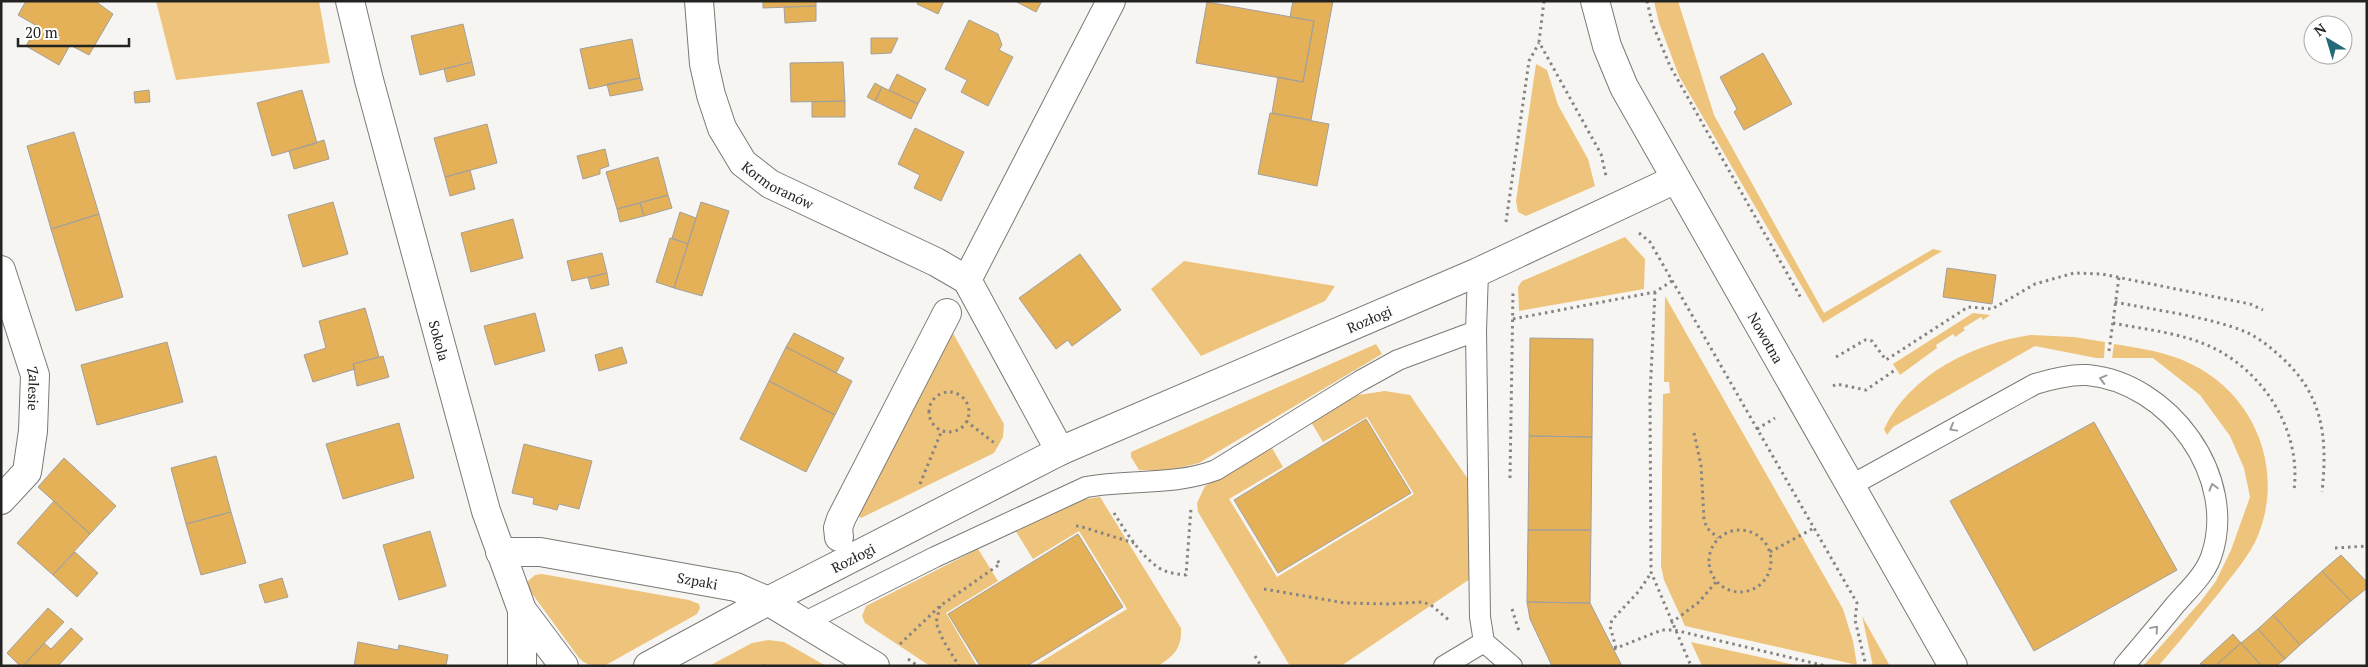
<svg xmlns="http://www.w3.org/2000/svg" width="2368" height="667" font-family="'PT Serif',serif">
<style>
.green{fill:#eec37c}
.building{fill:#e4b058;stroke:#a2a09d}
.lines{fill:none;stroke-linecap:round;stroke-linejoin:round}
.service-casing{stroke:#7c7a77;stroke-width:22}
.pedestrian-casing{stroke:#7c7a77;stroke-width:30}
.minor-casing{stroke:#7c7a77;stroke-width:30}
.tertiary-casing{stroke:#7c7a77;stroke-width:30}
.path{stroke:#858482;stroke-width:3;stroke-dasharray:2.5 4;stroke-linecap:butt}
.service{stroke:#fff;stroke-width:20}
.pedestrian{stroke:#fff;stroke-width:28}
.minor{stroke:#fff;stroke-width:28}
.tertiary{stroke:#fff;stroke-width:28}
.oneway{stroke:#9c9c9b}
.labels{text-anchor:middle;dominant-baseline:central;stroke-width:4.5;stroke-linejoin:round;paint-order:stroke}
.street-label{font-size:14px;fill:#232321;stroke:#fff}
</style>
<rect width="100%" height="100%" fill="#f7f5f2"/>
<path class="green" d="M156 1H319L330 63 176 80Z
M1654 1H1678L1714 115 1824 313 1933 249 1942 251 1823 323 1679 76 1659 23Z
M1536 64 1547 70 1558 105 1588 159 1595 186 1526 216 1518 212 1516 201Z
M1625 237 1645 259 1644 289 1519 311 1518 287 1522 281Z
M1184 261 1335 286 1325 301 1201 356 1151 289Z
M1665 296 1843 609 1853 641 1857 665 1685 626 1664 580 1661 566 1663 394 1670 393 1669 382H1664Z
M1973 313 1990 315 1983 320 1981 317 1963 328 1965 330 1955 337 1953 334 1936 345 1937 348 1900 375 1893 364Z
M950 328 1004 424 1003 437 994 453 861 518 858 515Z
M2030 335 2074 337 2105 342 2104 358H2096L2035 346 1893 427 1887 435 1884 429C1910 374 1973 344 2030 335Z
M1376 344 1382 354 1199 463 1165 471 1139 470 1131 457V452Z
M2114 344C2139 348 2168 352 2191 364 2254 394 2284 467 2259 533 2250 556 2233 574 2219 593 2199 617 2180 642 2158 666H2143L2201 601 2216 581 2231 550 2250 497 2244 468 2230 436 2200 395 2153 358H2112Z
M1385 391 1410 395 1470 482V579L1341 666H1290L1198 512 1197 503 1205 486 1272 448 1283 467 1229 499 1277 577 1414 494 1367 417 1323 442 1311 422 1358 395Z
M1100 497 1181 628C1182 648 1174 656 1158 666H1034L1127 609 1079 531 1033 559 1015 530 1080 500Z
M978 549 998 581 946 613 977 666H930L865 623 862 616 866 606Z
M542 574 689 600 699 604 700 608 697 614 606 665C594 666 587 666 579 658L528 588V581L535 575Z
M1862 616 1890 666H1873Z
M768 640 784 642 826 666H709L752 643Z
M1691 642 1800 666H1702Z"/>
<path class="building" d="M26 1H95L113 14 89 55 70 45 59 65 26 46 37 26 18 15Z
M763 1H816V6L763 8Z
M918 1H944L938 14 917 4Z
M1015 1H1042L1036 12Z
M1293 1H1333L1311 120 1272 113 1278 77 1303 82 1314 21 1290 17Z
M1207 2 1314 21 1303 82 1196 63Z
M816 6V21L785 23 784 7Z
M969 20 998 34 1002 45 999 50 1013 57 988 106 961 92 967 80 945 69Z
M463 24 472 62 420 75 411 36Z
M871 38H898L891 53 871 54Z
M632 39 640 78 589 89 580 49Z
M1763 53 1792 104 1744 130 1734 112 1737 109 1720 77Z
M472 62 475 75 447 82 444 69Z
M843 62 845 101 791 102 790 63Z
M897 74 926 89 918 104 889 90Z
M640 78 643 90 610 96 607 84Z
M875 83 882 87 875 101 867 97Z
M882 87 918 104 911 119 875 101Z
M149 90 150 102 135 103 134 92Z
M302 90 317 143 272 156 257 103Z
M845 101V117H812V102Z
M1270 113 1329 124 1317 186 1258 174Z
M487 124 497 163 445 177 434 138Z
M915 128 964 152 941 201 914 188 920 175 898 164Z
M74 132 99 214 51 229 27 146Z
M324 140 329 159 294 169 289 151Z
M605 149 609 166 600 169V174L583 179 577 156Z
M658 157 668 195 617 209 606 172Z
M470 170 475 189 450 196 445 177Z
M668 195 672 208 644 216 640 203Z
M333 202 348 254 303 267 288 215Z
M701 202 729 211 702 296 674 288Z
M640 203 644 216 620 222 617 209Z
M680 212 696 218 688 244 672 238Z
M99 214 123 297 76 311 51 229Z
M513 219 523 258 471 272 461 233Z
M670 238 688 244 674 288 656 282Z
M602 253 607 273 572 281 567 261Z
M1080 254 1121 310 1072 346 1068 340 1056 349 1019 298Z
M1947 268 1996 275 1992 304 1943 297Z
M607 273 609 285 591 289 588 278Z
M365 308 379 357 353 364 355 369 313 382 304 355 326 348 319 321Z
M535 313 545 351 495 365 484 326Z
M794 333 844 358 836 373 786 347Z
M1530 338 1593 339 1592 437 1529 436Z
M167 342 183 402 97 425 81 365Z
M622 347 627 363 599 371 595 355Z
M786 347 852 381 835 415 769 381Z
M383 356 389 377 357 386 353 364Z
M769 381 835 415 806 472 740 439Z
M1366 419 1411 493 1278 573 1234 500Z
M2094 422 2177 570 2034 651 1950 501Z
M399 423 414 478 343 499 326 444Z
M1529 436 1592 437 1591 530H1528Z
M524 444 592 461 579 509 559 504 557 510 533 504 534 498 512 493Z
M216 456 231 512 186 524 171 468Z
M64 458 116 506 90 534 38 487Z
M54 501 90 534 53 575 17 543Z
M231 512 246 563 201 575 186 524Z
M1528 530H1591L1590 603 1527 602Z
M430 531 446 586 399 600 383 545Z
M1078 534 1123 607 1027 666H980L948 614Z
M75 552 98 573 77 597 53 575Z
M2341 555 2367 582V588L2351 601 2322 571Z
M2322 571 2351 601 2300 645 2273 615Z
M282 578 288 597 265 603 259 585Z
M1527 602 1590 603 1622 666H1552L1530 619Z
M48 608 64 622 23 666H20L7 653Z
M2273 615 2300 645 2285 659 2258 629Z
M71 628 83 639 58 666H23L44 643 51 649Z
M2258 629 2285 659 2276 666H2262L2241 643Z
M2233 634 2241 643 2215 666 2200 664Z
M358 642 398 650 399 645 448 655 446 666H354Z
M2241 643 2262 666H2215Z"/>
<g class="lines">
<g class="service-casing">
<path id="service" d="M1478 272 1476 331 1480 617 1484 642 1512 666
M1850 486 2035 384C2051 379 2069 374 2087 375 2169 382 2239 477 2211 557 2204 576 2188 590 2175 605 2158 626 2141 646 2124 666
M805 622 935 557 1086 487C1129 479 1173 486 1216 470L1360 381 1398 360 1476 331
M1444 666 1484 642"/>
</g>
<g class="pedestrian-casing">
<path id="pedestrian" d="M839 537 838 528 841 519 947 313"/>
</g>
<g class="minor-casing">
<g id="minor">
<path id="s1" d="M350 1 369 80 486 511 522 610 564 666"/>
<path id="s2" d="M699 1 704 64 711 95 722 128 743 163 770 184 936 262 967 280"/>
<path id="s3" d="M1 270 35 375 33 431 27 472 1 500"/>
<path d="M967 280 1111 1"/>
<path d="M967 280 1060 451"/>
<path id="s4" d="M500 552H540L736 587 768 601 875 666"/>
<path d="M522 666V610"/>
<path id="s5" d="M648 666 768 601 1060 451 1478 272 1676 179"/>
</g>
</g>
<g class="tertiary-casing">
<g id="tertiary">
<path id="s6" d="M1595 1 1607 46 1624 87 1953 666"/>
</g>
</g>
<path class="path" d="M1544 1 1539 42 1601 154 1606 176
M1647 1 1652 23 1670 66 1801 298
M1506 222 1529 61 1539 43
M1639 233 1650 242 1857 603 1855 620 1866 666
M1655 292 1650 395 1651 572 1691 666
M2115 302C2154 310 2210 317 2246 332 2259 338 2270 347 2280 356 2323 394 2328 437 2322 492
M1513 319 1655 292 1672 281
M2113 323C2142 329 2174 332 2202 343 2260 365 2302 428 2294 490
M2109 351 2119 277
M1836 357 1865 340 1872 341 1886 360 1968 307 1992 309 2035 284 2074 273 2102 274 2250 304 2263 310
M1833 386 1837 384 1866 390 1895 370
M929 412a20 20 0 1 1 40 0a20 20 0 1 1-40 0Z
M966 421 997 445
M1757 429 1775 418
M1694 433 1701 465 1704 520 1707 528 1718 538
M1510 478 1513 292
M920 484 942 430
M1114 513C1126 532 1140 555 1159 568 1167 573 1177 574 1186 575L1191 508
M1076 526H1079L1134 543
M1709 561a31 31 0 1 1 62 0a31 31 0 1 1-62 0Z
M2335 548 2367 546
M1770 552 1814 528
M1264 589 1345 603 1388 604 1423 602 1431 605 1450 621
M940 606 936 623 943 640 959 666
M1512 609 1519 631
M1671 623 1699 602 1716 582
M900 644 940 606 1000 564 997 560
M1616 648 1610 626 1612 620 1639 591 1651 573
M1614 649 1662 630H1674L1826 666
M1255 656 1261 666
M908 659 918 666
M762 666H766"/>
<use href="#service" class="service"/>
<use href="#pedestrian" class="pedestrian"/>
<use href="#minor" class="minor"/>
<use href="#tertiary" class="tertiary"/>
</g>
<defs><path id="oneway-chevron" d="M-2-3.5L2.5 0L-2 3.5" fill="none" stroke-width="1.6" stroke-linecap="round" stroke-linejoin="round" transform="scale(1.25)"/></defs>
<g class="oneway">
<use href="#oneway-chevron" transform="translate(2103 379) rotate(-165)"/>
<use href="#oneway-chevron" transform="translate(1953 428) rotate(151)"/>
<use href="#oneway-chevron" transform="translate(2213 487) rotate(-106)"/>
<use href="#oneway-chevron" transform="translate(2155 629) rotate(-49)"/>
</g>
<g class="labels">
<g class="street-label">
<text stroke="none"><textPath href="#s2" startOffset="212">Kormoranów</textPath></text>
<text stroke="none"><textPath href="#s5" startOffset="801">Rozłogi</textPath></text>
<text stroke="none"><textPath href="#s6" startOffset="379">Nowotna</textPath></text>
<text stroke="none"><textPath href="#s1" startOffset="351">Sokola</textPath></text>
<text stroke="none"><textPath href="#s3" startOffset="124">Zalesie</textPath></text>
<text stroke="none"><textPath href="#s5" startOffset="232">Rozłogi</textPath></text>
<text stroke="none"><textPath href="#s4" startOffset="200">Szpaki</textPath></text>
</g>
</g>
<rect width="2368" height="667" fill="none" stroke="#232321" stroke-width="5"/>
<g transform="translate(2328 40) rotate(322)"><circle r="24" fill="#ffffff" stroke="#a7a7a6"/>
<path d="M0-4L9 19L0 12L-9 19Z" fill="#236978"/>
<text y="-8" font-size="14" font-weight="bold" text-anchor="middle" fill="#232321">N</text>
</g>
<path d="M18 38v8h111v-8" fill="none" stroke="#232321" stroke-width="2.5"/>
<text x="25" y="38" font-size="15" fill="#232321" stroke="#ffffff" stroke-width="4" paint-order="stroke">20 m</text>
</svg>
